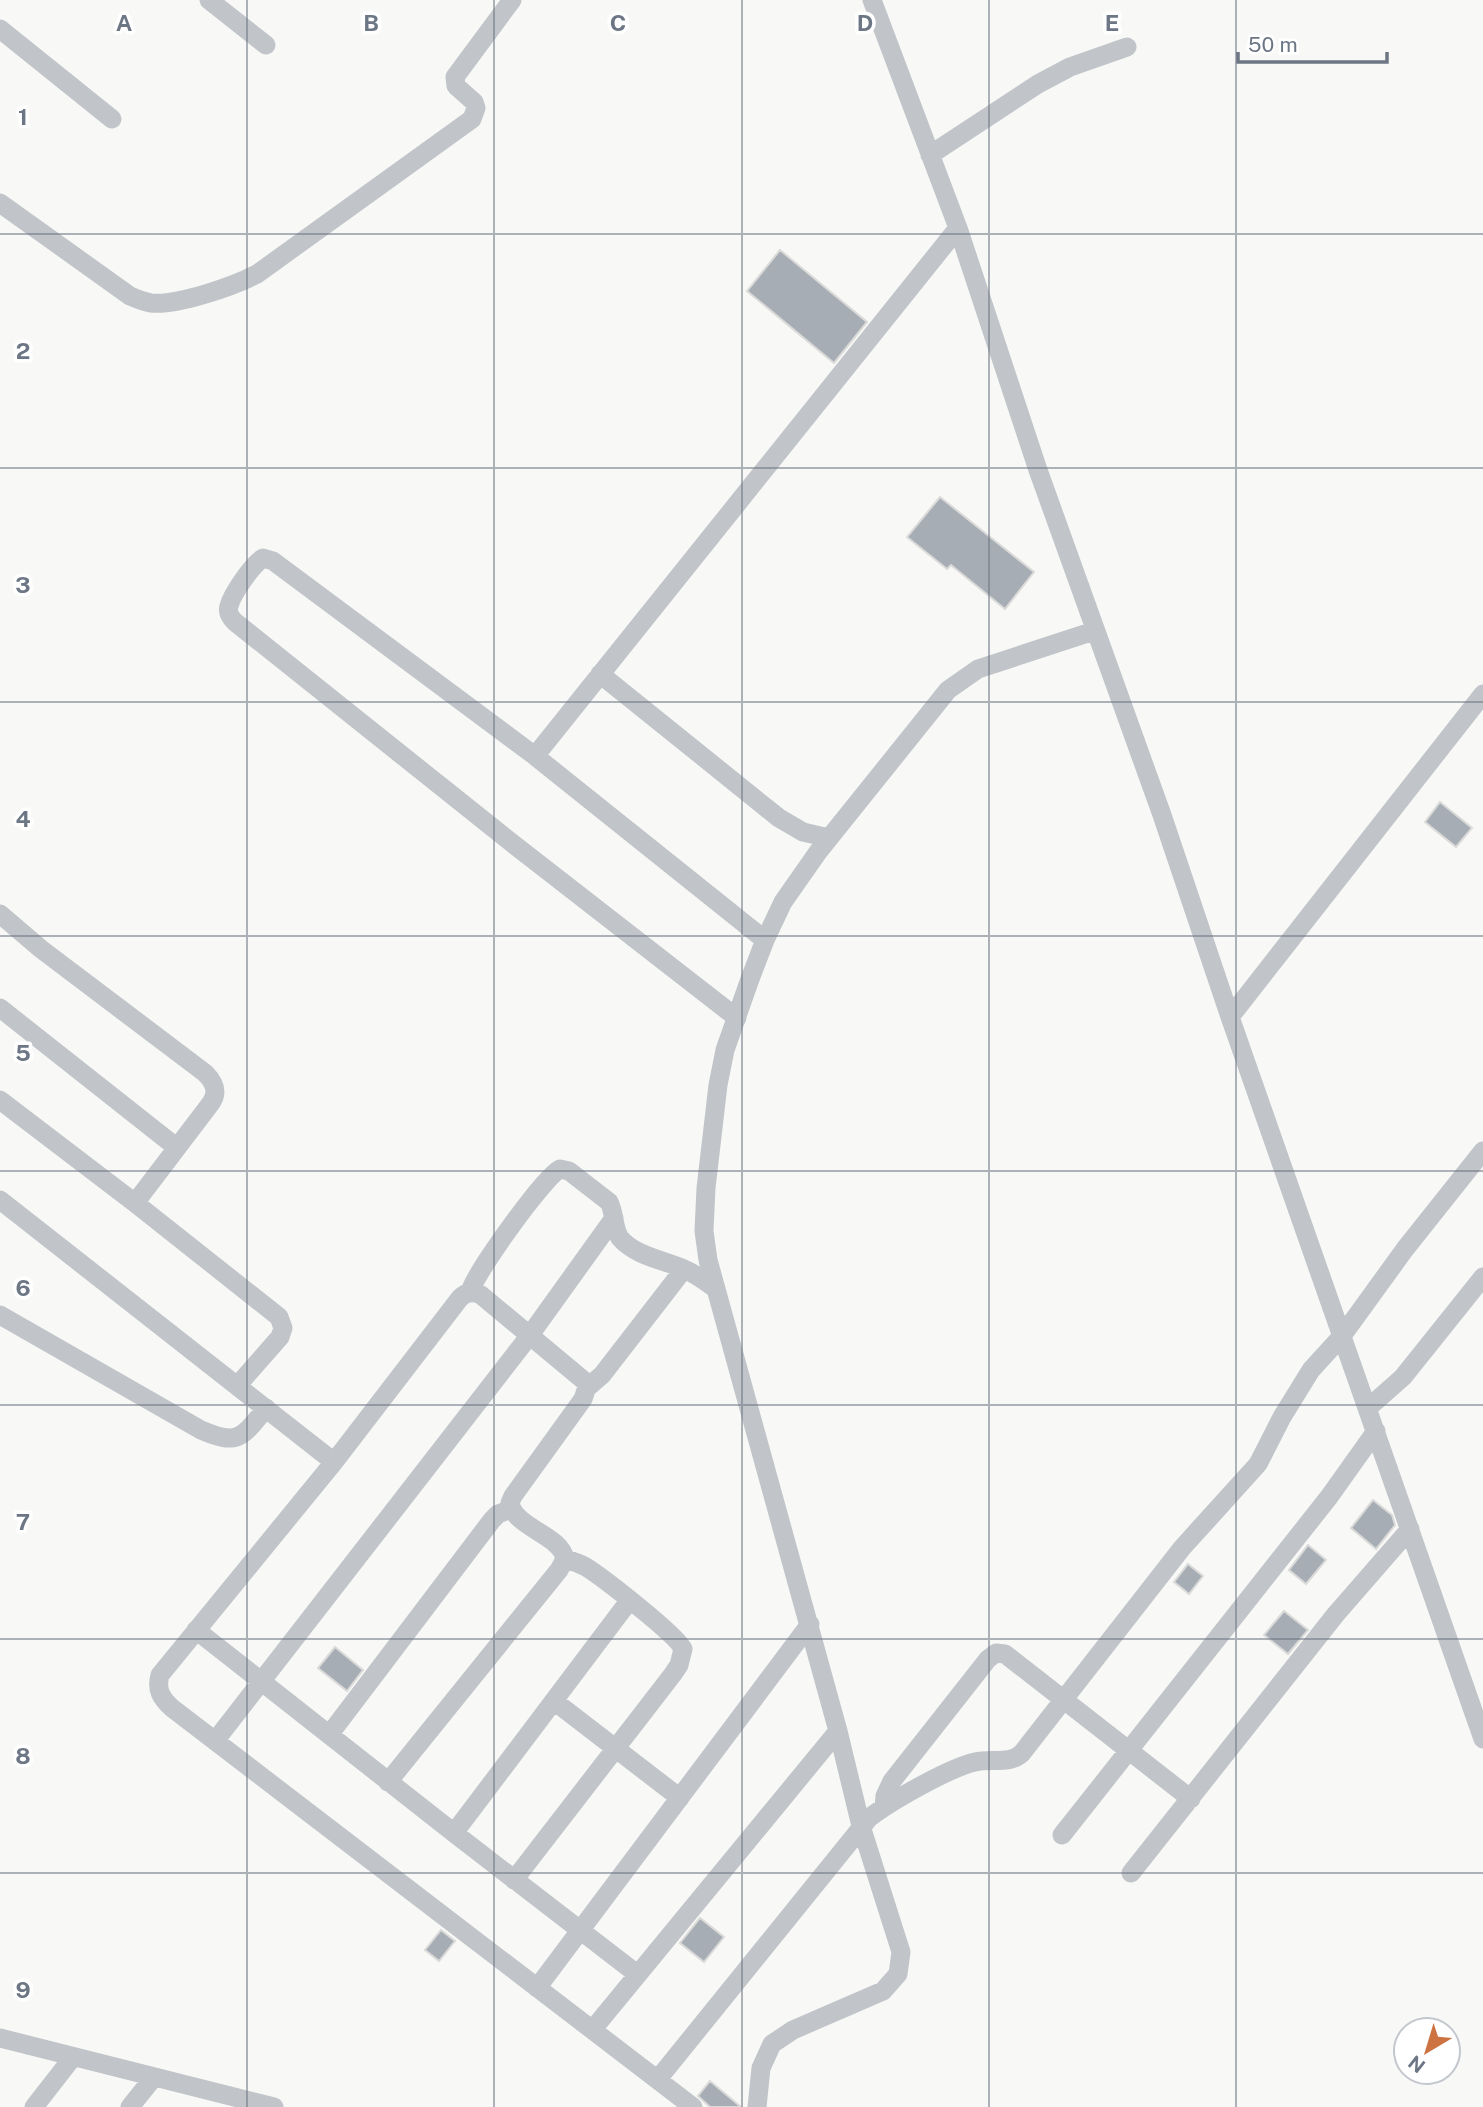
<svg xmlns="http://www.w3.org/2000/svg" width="1483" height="2107" font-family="'Public Sans',sans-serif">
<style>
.building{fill:#a7adb4;stroke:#dadad9;stroke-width:2}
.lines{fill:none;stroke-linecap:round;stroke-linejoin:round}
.minor{stroke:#c1c4c8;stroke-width:19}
.grid{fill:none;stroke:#6c7684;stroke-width:2;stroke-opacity:0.55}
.grid-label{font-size:23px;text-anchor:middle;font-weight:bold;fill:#6c7684;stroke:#fff;stroke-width:7;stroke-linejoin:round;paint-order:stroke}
</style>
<rect width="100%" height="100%" fill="#f8f9f7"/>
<path class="building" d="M780 250 867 322 834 363 747 291Z
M940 497 1034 572 1005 609 951 565 947 569 907 537Z
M1440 802 1472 828 1456 847 1425 822Z
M1373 1500 1392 1515 1395 1525 1376 1549 1351 1528Z
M1308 1545 1326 1560 1306 1584 1289 1570Z
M1188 1564 1203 1576 1189 1594 1174 1582Z
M1284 1611 1308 1630 1288 1654 1264 1635Z
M335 1647 363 1670 347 1691 318 1668Z
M700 1918 724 1937 704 1962 680 1943Z
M441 1930 455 1941 439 1961 425 1950Z
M710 2081 741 2107H710L698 2096Z"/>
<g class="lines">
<path class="minor" d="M209 0 266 45
M872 0 958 228 1038 470 1162 815 1230 1017 1483 1739
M0 29 112 119
M930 155 1038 84 1070 67 1127 47
M0 203 130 296C137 299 144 302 151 303 177 306 234 286 257 274L472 119 476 108 474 102 456 86 455 77 512 0
M600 674 779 818 803 832 829 838
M535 756 958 228
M0 914 41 949 205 1073C214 1082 219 1091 211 1103L135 1203
M0 1008 176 1147
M1230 1017 1483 694
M737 1018 512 843 235 622C231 618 227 612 229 606 232 594 252 565 263 558L273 561 535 756 765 940
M0 1100 135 1203 279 1317 283 1328 280 1337 237 1386
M0 1200 334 1462
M470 1292C475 1273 544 1177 560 1169L569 1171 609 1202C615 1213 613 1228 620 1238 635 1256 664 1260 684 1269 696 1274 706 1282 716 1289
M0 1315 201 1430C238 1446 242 1438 266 1408
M588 1387 602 1375 684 1269
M1368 1408 1403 1377 1483 1277
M196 1630 454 1833 637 1974
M554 1701 680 1798
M329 1735 492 1520 498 1514 511 1509
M215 1741 530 1335 614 1218
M388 1782 559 1570 565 1559C561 1535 515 1528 510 1503L513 1496 583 1399 588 1384 481 1295C473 1291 466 1292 460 1298L334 1462 160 1675C156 1690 161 1698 172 1708L693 2107
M884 1807 885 1796 892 1781 988 1659 996 1653 1005 1654 1191 1799
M454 1833 629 1601
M1062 1835 1329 1497 1376 1431
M1131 1873 1336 1614 1410 1529
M514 1880 673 1674 679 1665 683 1649C677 1635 602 1577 586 1567 579 1563 572 1561 565 1559
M537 1988 810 1624
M593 2029 838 1731
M0 2038 274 2107
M658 2079 869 1818C891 1801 949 1768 975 1762 991 1758 1010 1765 1022 1753L1182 1548 1258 1464 1282 1417 1311 1370 1342 1336 1405 1249 1483 1151
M34 2107 73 2057
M130 2107 154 2077
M757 2107 761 2068 772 2044 793 2030 883 1991 898 1974 901 1952 861 1826 838 1731 708 1260 704 1231 706 1188 718 1085 725 1050 750 979 765 940 783 902 818 852 948 690 978 669 1094 631"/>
</g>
<path class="grid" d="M247 0V2107M494 0V2107M742 0V2107M989 0V2107M1236 0V2107M0 234H1483M0 468H1483M0 702H1483M0 936H1483M0 1171H1483M0 1405H1483M0 1639H1483M0 1873H1483"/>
<g class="grid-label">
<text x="124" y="31">A</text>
<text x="371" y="31">B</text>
<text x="618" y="31">C</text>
<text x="865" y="31">D</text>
<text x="1112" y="31">E</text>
<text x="23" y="125">1</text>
<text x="23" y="359">2</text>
<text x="23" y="593">3</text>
<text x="23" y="827">4</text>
<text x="23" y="1061">5</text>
<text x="23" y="1296">6</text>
<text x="23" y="1530">7</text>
<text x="23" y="1764">8</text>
<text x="23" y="1998">9</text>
</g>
<g transform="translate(1427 2051) rotate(218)"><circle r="33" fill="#ffffff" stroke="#c4c8ce" stroke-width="2"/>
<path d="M0-5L12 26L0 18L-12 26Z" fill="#cd7342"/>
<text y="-10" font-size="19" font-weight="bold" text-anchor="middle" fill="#6c7684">N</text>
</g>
<path d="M1238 52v10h149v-10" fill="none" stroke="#6c7684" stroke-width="3.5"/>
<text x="1248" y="52" font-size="21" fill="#6c7684" stroke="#ffffff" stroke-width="5" paint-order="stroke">50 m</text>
</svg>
